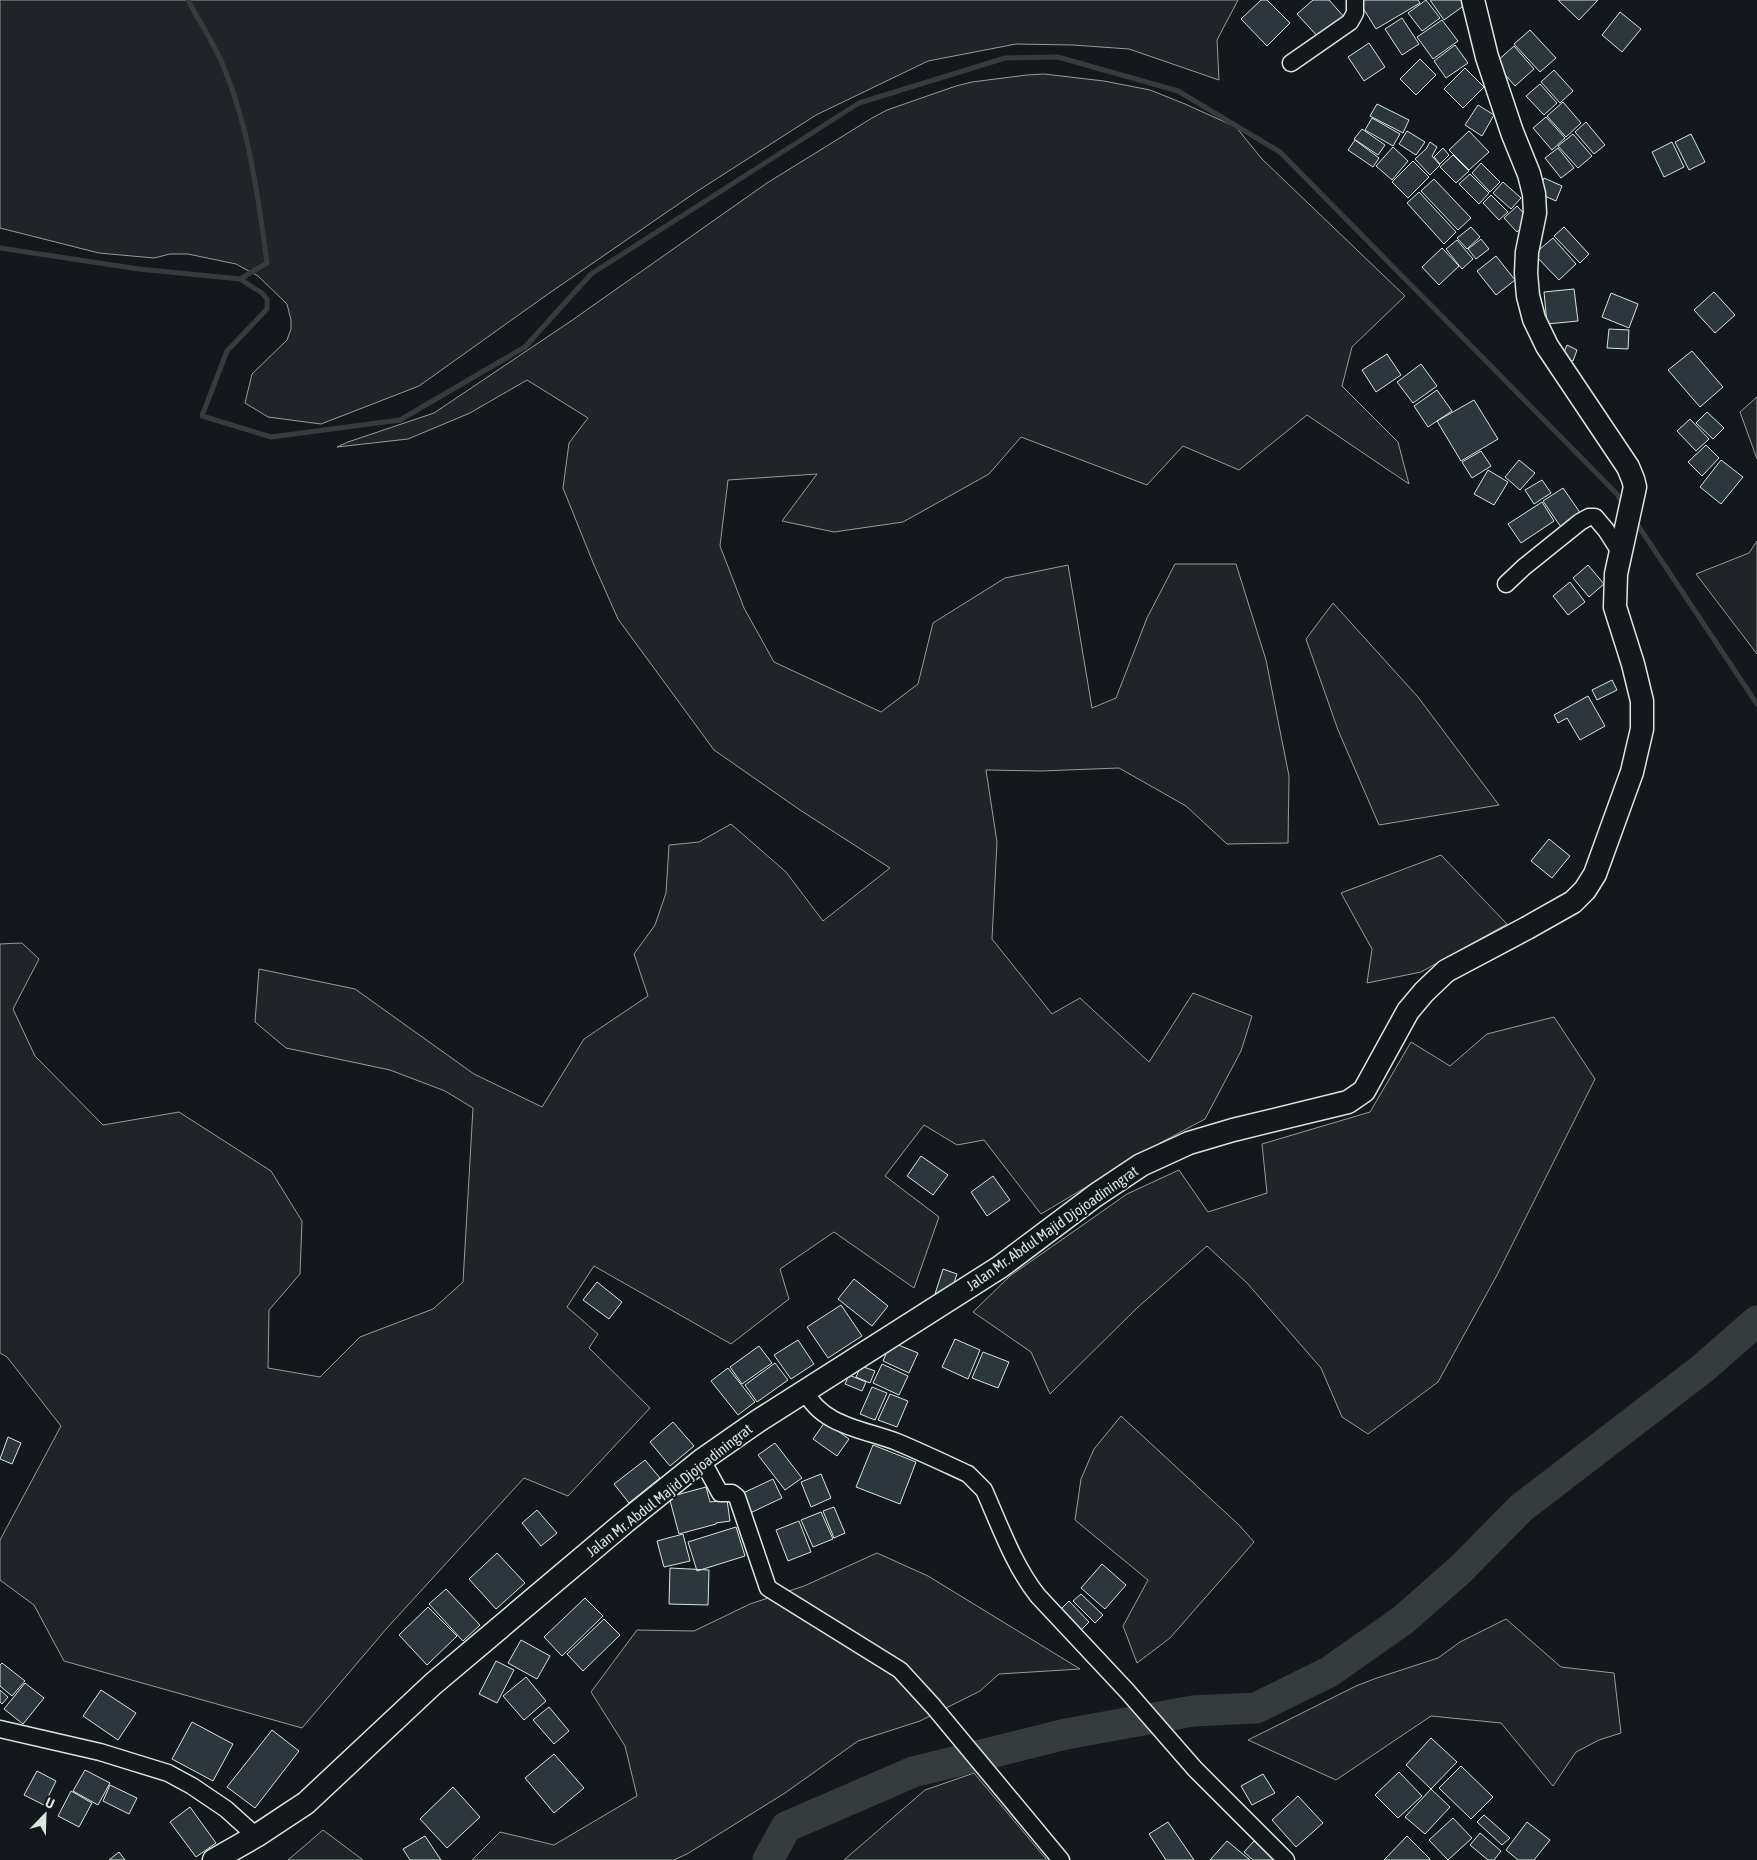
<svg xmlns="http://www.w3.org/2000/svg" width="1757" height="1860" font-family="'Asap Condensed',sans-serif">
<style>
.green{fill:#202428;stroke:#939e99}
.lines{fill:none;stroke-linecap:round;stroke-linejoin:round}
.stream{stroke:#363b3e;stroke-width:5}
.river{stroke:#363b3e;stroke-width:31}
.building{fill:#2c363c;stroke:#d8e6dc}
.street-casing{stroke:#d8e6dc;stroke-width:19}
.secondary-casing{stroke:#d8e6dc;stroke-width:25}
.street{stroke:#14181c;stroke-width:16}
.secondary{stroke:#14181c;stroke-width:22}
.labels{text-anchor:middle;dominant-baseline:central;stroke-width:4;stroke-linejoin:round;paint-order:stroke}
.street-label{font-size:15px;fill:#d8e6dc;stroke:#14181c}
</style>
<rect width="100%" height="100%" fill="#14181c"/>
<path class="green" d="M0 0H1238L1217 40 1219 80 1129 49 1073 45 1016 44 928 61 816 115 696 192 548 294 419 386 321 424 268 417 245 403 252 374 287 340 291 329V320L287 304 258 276 236 264 188 254H170L154 258 99 253 0 228Z
M1044 74 1104 81 1150 90 1185 104 1236 127 1262 159 1405 296 1352 347 1342 386 1398 442 1409 484 1307 415 1239 470 1183 446 1147 485 1021 437 989 474 903 522 834 532 782 521 817 474 728 480 720 546 744 608 774 662 881 712 918 684 933 623 1005 578 1068 565 1092 708 1116 698 1147 618 1175 564H1236L1266 660 1289 776 1288 843 1227 844 1186 806 1119 768 1041 771 986 770 997 842 992 939 1052 1014 1080 998 1149 1062 1193 993 1252 1016 1241 1051 1205 1119 1160 1143 1041 1214 984 1140 957 1145 924 1125 885 1176 939 1217 914 1288 834 1232 780 1269 789 1299 731 1344 594 1266 567 1307 598 1334 589 1348 650 1408 568 1496 524 1478 387 1628 302 1728 64 1661 34 1605 0 1580V1540L61 1426 7 1357 0 1353V944L22 943 39 959 13 1009 35 1056 103 1125 179 1112 271 1171 302 1221 300 1274 269 1310 268 1368 320 1377 360 1337 433 1309 463 1282 473 1108 445 1091 390 1070 286 1048 255 1022 259 969 355 989 474 1074 542 1107 584 1039 648 996 634 954 655 925 666 893 669 845 699 842 731 824 786 872 823 921 890 868 800 810 714 750 618 619 594 565 563 488 569 443 588 418 527 380 470 413 408 439 337 447 348 442 434 413 571 321 767 183 872 118 887 110 956 86 972 82 1027 75Z
M1757 397V459L1740 412Z
M1757 541V654L1696 574 1749 553Z
M1333 603 1418 697 1499 805 1379 825 1338 730 1306 639Z
M1441 855 1507 924 1421 972 1367 983 1372 949 1341 893Z
M1554 1017 1595 1079 1497 1275 1438 1382 1368 1434 1342 1417 1321 1368 1247 1283 1207 1246 1137 1308 1050 1394 1031 1352 973 1312 1010 1276 1127 1194 1179 1170 1208 1212 1267 1193 1262 1144 1370 1112 1411 1042 1450 1066 1487 1034Z
M1121 1416 1239 1525 1254 1542 1170 1638 1137 1663 1123 1626 1148 1580 1075 1520 1081 1479 1094 1449Z
M877 1553 928 1576 1080 1669 999 1674 980 1691 920 1721 858 1741 785 1793 687 1854 674 1860H472L500 1832 554 1845 637 1796 625 1746 591 1692 637 1630 694 1631 750 1604 804 1586Z
M1506 1619 1561 1667 1614 1673 1621 1733 1599 1740 1576 1752 1553 1786 1501 1723 1431 1716 1336 1780 1248 1740 1356 1686 1374 1679 1438 1658 1460 1642Z
M974 1773 1047 1860H844L925 1790Z
M323 1830 363 1860H288Z"/>
<g class="lines">
<path class="stream" d="M188 0C199 21 213 42 222 63 249 126 258 196 267 263L240 279
M0 248 139 269 240 279 262 293 267 299V309L227 351 202 416 271 437 400 420 525 347 591 274 859 103 1005 58 1058 57 1178 91 1280 152 1617 494 1624 506
M1635 521 1757 704"/>
<path class="river" d="M768 1860 786 1827 913 1772 1066 1734 1193 1711 1256 1708 1329 1672 1403 1620 1461 1569 1521 1508 1702 1369 1757 1321"/>
</g>
<path class="building" d="M1261 0H1267L1290 23 1267 46 1241 19Z
M1313 0H1329L1345 18 1321 40 1297 14Z
M1358 0H1418L1420 3 1376 29Z
M1426 0 1440 18 1422 31 1408 13Z
M1430 0H1468L1469 2 1444 20Z
M1558 0H1598L1579 20Z
M1620 12 1641 29 1622 52 1602 35Z
M1402 18 1419 44 1402 55 1385 29Z
M1442 20 1458 41 1433 59 1417 37Z
M1530 30 1556 58 1540 72 1514 44Z
M1369 43 1385 67 1364 81 1348 57Z
M1455 45 1468 63 1446 78 1434 61Z
M1514 46 1534 69 1515 86 1495 63Z
M1420 59 1436 75 1416 95 1400 79Z
M1465 68 1484 87 1463 108 1444 89Z
M1554 70 1573 91 1560 103 1541 82Z
M1540 84 1557 103 1544 115 1526 96Z
M1563 102 1581 123 1566 137 1547 116Z
M1377 104 1409 120 1403 133 1370 116Z
M1478 105 1494 115 1482 136 1465 125Z
M1546 117 1565 138 1552 150 1533 128Z
M1372 118 1400 134 1393 146 1365 130Z
M1586 122 1605 145 1594 154 1575 132Z
M1362 129 1385 145 1378 155 1354 139Z
M1407 131 1425 142 1416 155 1399 144Z
M1469 131 1489 152 1469 170 1449 150Z
M1573 134 1592 156 1578 168 1558 146Z
M1691 134 1705 162 1689 170 1675 142Z
M1355 140 1379 158 1373 167 1348 150Z
M1430 142 1437 147 1432 156 1440 165 1430 175 1415 159 1426 149Z
M1672 142 1684 167 1664 177 1652 152Z
M1393 147 1408 161 1392 180 1376 166Z
M1443 148 1449 155 1440 164 1434 157Z
M1558 148 1574 168 1561 178 1545 158Z
M1453 155 1469 171 1456 183 1440 167Z
M1413 161 1429 177 1408 198 1392 182Z
M1481 163 1500 182 1490 192 1472 173Z
M1470 174 1489 193 1479 204 1459 184Z
M1544 178 1562 186 1556 201 1538 193Z
M1434 179 1471 218 1458 230 1421 191Z
M1503 182 1521 198 1511 209 1493 193Z
M1419 192 1456 232 1444 244 1407 203Z
M1491 195 1508 212 1499 220 1483 203Z
M1517 206 1530 220 1517 232 1504 218Z
M1471 227 1480 237 1467 249 1457 238Z
M1564 227 1589 254 1580 263 1554 236Z
M1553 238 1576 264 1559 280 1534 254Z
M1481 239 1489 249 1476 259 1468 249Z
M1457 240 1473 259 1462 269 1446 249Z
M1442 248 1459 266 1439 285 1422 267Z
M1496 256 1515 280 1496 295 1477 271Z
M1574 289 1578 321 1547 324 1544 292Z
M1714 292 1735 315 1715 333 1694 310Z
M1611 293 1638 304 1629 328 1602 317Z
M1609 329 1629 330 1628 349 1607 348Z
M1567 345 1577 350 1573 361 1562 357Z
M1692 351 1723 387 1700 407 1668 370Z
M1387 354 1401 375 1376 392 1362 370Z
M1421 364 1437 386 1413 403 1397 382Z
M1437 390 1452 411 1428 427 1414 406Z
M1474 400 1498 439 1461 461 1437 421Z
M1707 412 1724 428 1713 439 1696 423Z
M1690 419 1709 439 1696 451 1677 431Z
M1706 445 1719 458 1702 476 1688 462Z
M1481 451 1491 466 1472 478 1462 462Z
M1519 460 1535 473 1520 490 1505 477Z
M1721 460 1743 477 1721 504 1700 487Z
M1488 470 1508 482 1494 505 1474 494Z
M1542 480 1551 493 1534 504 1525 490Z
M1563 488 1581 514 1561 527 1543 501Z
M1542 502 1554 521 1521 543 1508 524Z
M1588 565 1604 584 1589 597 1573 578Z
M1570 582 1585 602 1568 615 1553 596Z
M1612 680 1617 690 1597 700 1592 690Z
M1588 696 1605 726 1580 740 1567 718 1558 723 1554 715Z
M1549 839 1570 856 1552 878 1531 861Z
M921 1156 948 1175 933 1195 907 1176Z
M993 1176 1010 1200 987 1216 971 1192Z
M943 1269 957 1274 954 1283 935 1294Z
M854 1279 888 1306 872 1326 838 1299Z
M597 1282 622 1302 609 1319 583 1300Z
M841 1305 862 1336 828 1358 807 1327Z
M955 1339 980 1350 968 1379 942 1367Z
M798 1340 814 1364 791 1379 774 1355Z
M891 1342 918 1353 909 1373 883 1361Z
M759 1346 772 1363 742 1384 730 1367Z
M983 1352 1009 1362 998 1388 972 1378Z
M775 1363 788 1380 757 1402 745 1385Z
M882 1364 908 1376 899 1395 873 1383Z
M861 1366 875 1371 870 1383 856 1377Z
M728 1368 755 1402 738 1415 711 1381Z
M849 1375 866 1382 862 1391 845 1384Z
M872 1387 887 1393 875 1420 860 1414Z
M890 1394 908 1401 897 1427 878 1420Z
M673 1422 694 1446 670 1466 650 1442Z
M825 1422 849 1439 837 1456 813 1439Z
M8 1437 21 1443 12 1464 0 1459Z
M775 1443 802 1478 785 1490 758 1455Z
M873 1445 916 1462 900 1504 856 1487Z
M645 1460 660 1478 629 1503 614 1484Z
M821 1474 831 1498 811 1507 801 1482Z
M773 1479 782 1498 748 1514 739 1495Z
M706 1487 710 1502 727 1500 730 1521 716 1523V1524L679 1534 669 1497Z
M834 1507 845 1533 834 1538 823 1511Z
M537 1510 557 1533 541 1546 522 1523Z
M821 1512 833 1539 813 1547 801 1520Z
M799 1521 811 1552 788 1561 776 1530Z
M736 1527 745 1556 697 1571 688 1542Z
M683 1534 690 1561 664 1567 657 1541Z
M497 1553 525 1583 496 1609 469 1579Z
M1102 1564 1126 1585 1105 1609 1081 1588Z
M670 1568 709 1570 708 1605 669 1604Z
M446 1589 480 1625 463 1641 429 1604Z
M1081 1594 1103 1615 1095 1623 1073 1601Z
M585 1598 603 1616 562 1656 544 1637Z
M1069 1601 1089 1622 1079 1632 1059 1611Z
M428 1607 457 1636 427 1665 399 1635Z
M604 1619 620 1635 583 1671 567 1654Z
M521 1640 550 1656 537 1679 508 1663Z
M496 1661 514 1670 497 1703 479 1694Z
M2 1663 25 1681 12 1696 0 1686V1665Z
M526 1677 546 1701 524 1720 503 1696Z
M25 1683 44 1698 23 1724 4 1709Z
M0 1690 8 1697 2 1704 0 1702Z
M101 1690 136 1713 118 1740 83 1716Z
M549 1707 569 1731 554 1744 533 1720Z
M192 1722 233 1744 213 1781 172 1759Z
M272 1730 299 1751 255 1808 227 1787Z
M1431 1738 1457 1762 1431 1789 1406 1765Z
M554 1754 584 1788 554 1813 525 1778Z
M1461 1766 1493 1797 1471 1819 1439 1788Z
M85 1770 110 1783 98 1805 73 1791Z
M37 1771 56 1781 44 1805 24 1795Z
M1399 1772 1422 1796 1398 1818 1375 1795Z
M1263 1774 1275 1793 1252 1805 1241 1786Z
M110 1785 137 1798 129 1814 103 1801Z
M453 1787 480 1817 447 1848 420 1819Z
M1431 1789 1450 1807 1425 1834 1405 1817Z
M71 1791 92 1803 79 1827 58 1816Z
M1298 1796 1323 1823 1296 1847 1272 1820Z
M190 1807 216 1843 196 1857 170 1822Z
M1484 1815 1510 1838 1502 1845 1477 1822Z
M1453 1818 1472 1838 1448 1860 1429 1840Z
M1168 1822 1194 1860H1166L1149 1834Z
M1527 1822 1550 1840 1534 1860H1518L1506 1850Z
M1480 1833 1501 1851 1494 1860H1488L1470 1845Z
M425 1836 441 1860H410L403 1849Z
M1407 1836 1430 1859 1429 1860H1384Z
M1227 1841 1250 1860H1210Z
M1254 1841 1275 1860H1253L1244 1852Z
M119 1852 125 1860H109Z"/>
<g class="lines">
<g class="street-casing">
<path id="street" d="M1291 63 1350 22 1355 13V0
M1506 584 1524 567 1580 522 1589 517H1595L1606 530 1620 552
M805 1391C822 1426 863 1429 897 1442 921 1452 944 1463 968 1474L984 1490C1000 1526 1014 1566 1038 1596L1127 1691 1195 1769 1286 1860
M702 1460 720 1493H732L737 1497 768 1588 900 1670 933 1706 1061 1860
M0 1729 100 1752 168 1773 192 1786 226 1809 256 1836"/>
</g>
<g class="secondary-casing">
<path id="secondary" d="M214 1860 256 1836 306 1803 433 1684 625 1522 702 1460 758 1421 1000 1267 1096 1195 1141 1165 1189 1143 1233 1130 1348 1102 1364 1091 1408 1011 1424 992 1446 971 1527 928 1573 902 1585 890 1595 874 1632 772 1642 729V701L1633 664 1615 607 1616 574 1635 487 1633 479 1628 467 1547 346 1534 319 1528 296 1526 273 1527 252 1535 213 1534 194 1529 174 1512 132 1487 57 1473 0"/>
</g>
<use href="#street" class="street"/>
<use href="#secondary" class="secondary"/>
</g>
<g class="labels">
<g class="street-label">
<text transform="translate(1052 1228) rotate(-35)">Jalan Mr. Abdul Majid Djojoadiningrat</text>
<text transform="translate(669 1490) rotate(-38)">Jalan Mr. Abdul Majid Djojoadiningrat</text>
</g>
</g>
<g transform="translate(45 1815) rotate(23)" stroke="#14181c" stroke-width="4" paint-order="stroke">
<path d="M0-4L9 19L0 12L-9 19Z" fill="#d8e6dc"/>
<text y="-8" font-size="14" font-weight="bold" text-anchor="middle" fill="#d8e6dc">U</text>
</g>
</svg>
